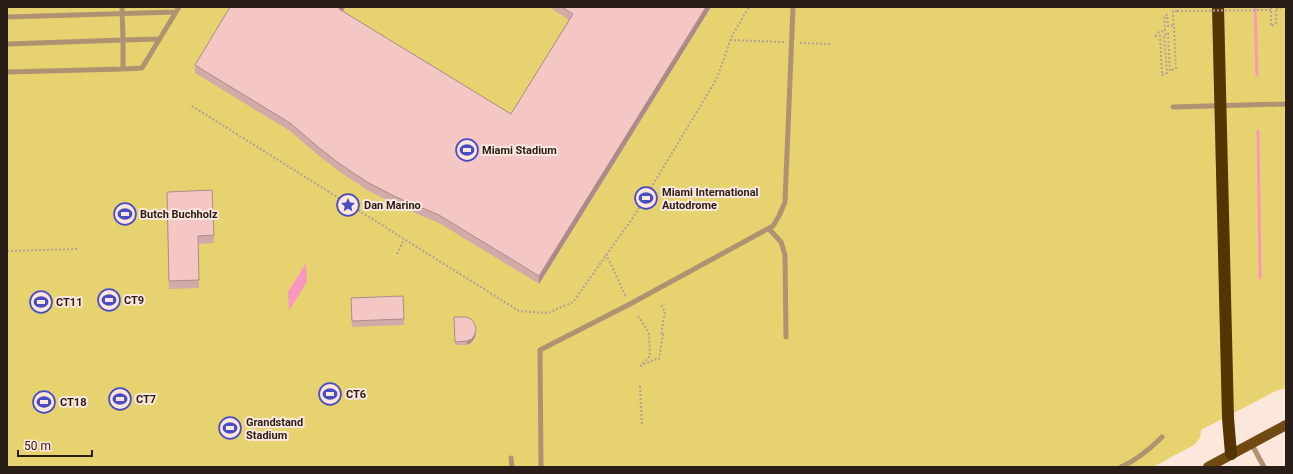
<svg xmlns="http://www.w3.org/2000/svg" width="1293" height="474" font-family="Roboto,sans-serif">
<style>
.green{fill:#e6d370}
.water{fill:#fa97bf}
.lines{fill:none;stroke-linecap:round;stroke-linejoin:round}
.stream{stroke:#fa97bf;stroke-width:3}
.path{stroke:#b2a198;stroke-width:2;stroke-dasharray:2 2;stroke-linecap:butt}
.lane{stroke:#ae9271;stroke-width:5}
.primary{stroke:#704a10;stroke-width:10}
.highway{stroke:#543400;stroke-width:12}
.path-bridge{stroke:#b2a198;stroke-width:2;stroke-dasharray:2 2;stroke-linecap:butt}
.wall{fill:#d2aba9}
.shaded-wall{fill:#ab8b8a}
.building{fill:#f4c7c5;stroke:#ab8b8a}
.labels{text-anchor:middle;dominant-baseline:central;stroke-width:4;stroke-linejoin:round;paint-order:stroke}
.poi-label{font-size:11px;font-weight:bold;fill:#291d17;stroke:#fce7dd;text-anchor:start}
</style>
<rect width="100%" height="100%" fill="#fce7dd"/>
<path class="green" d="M7 7H1286V388L1276 391 1201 430 1200 438 1194 445 1153 467H7Z"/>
<path class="water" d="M306 263 307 282 289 311 288 292Z"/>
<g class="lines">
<path class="stream" d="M1255 7 1257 75
M1258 131 1260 278"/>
<path class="path" d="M1271 7V26L1276 23V8H1281
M1155 36H1160L1162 75 1167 73 1164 35 1168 33 1170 71 1176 68 1173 11H1177
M1155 36 1159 32 1165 31 1164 16 1167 15 1168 26 1174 25
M730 40 784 42
M800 43 831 44
M192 106 519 311 548 313 573 302 634 216 716 80 718 75 732 36 749 7
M7 251 78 249
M397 254 404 240
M606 254 626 297
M638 316 649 333 650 356 640 366
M640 366 656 359H659L663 334H661L665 312 661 304
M640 386 642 426"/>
<path class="lane" d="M7 17 176 12
M7 44 123 40 122 7
M123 69 142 68 179 7
M7 72 123 69V40L159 39
M1173 107 1286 104
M769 229 781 242 785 255 786 337
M1251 443 1264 467
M511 458 512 467
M541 467 540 350 630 304 773 226 779 216 785 202 793 7
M1121 467C1137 460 1150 449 1162 437"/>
<path class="primary" d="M1208 467 1286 425"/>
<path class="highway" d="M1218 7 1228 418 1231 454"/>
<path class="path-bridge" d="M1177 11 1271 10"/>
</g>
<path class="wall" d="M230 7H345L343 12 511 114 569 20 549 7H711L539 284 439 223 396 205 367 190 340 172 318 155 290 131 195 73V65Z
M167 200 214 235V243L198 244 199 288 169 289Z
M403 296 404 325 352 327 351 298Z
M454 317 476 332 475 337 472 342 467 345H455Z"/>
<path class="shaded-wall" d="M340 7H345L339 17V9Z
M706 7H711L539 284V276Z
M476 328 475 337 472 342 467 345V341Z"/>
<path class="building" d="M230 7H340L339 9 511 114 573 14 562 7H706L539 276 439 215 396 197 367 182 340 164 318 147 290 123 195 65Z
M212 190 214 235 198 236 199 280 169 281 167 192Z
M403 296 404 319 352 321 351 298Z
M454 317H466L471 319 474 323 476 328 475 334 472 339 467 341 455 342Z"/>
<defs>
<g id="stadium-ring" transform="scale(1.15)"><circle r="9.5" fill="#fce7dd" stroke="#4a4cc2" stroke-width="1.5"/><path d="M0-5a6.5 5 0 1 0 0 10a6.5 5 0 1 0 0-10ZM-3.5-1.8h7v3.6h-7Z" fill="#4a4cc2"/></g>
<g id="sight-ring" transform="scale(1.15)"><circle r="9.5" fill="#fce7dd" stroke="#4a4cc2" stroke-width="1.5"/><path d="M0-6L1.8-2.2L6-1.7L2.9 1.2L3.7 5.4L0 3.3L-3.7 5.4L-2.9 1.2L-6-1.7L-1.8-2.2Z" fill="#4a4cc2"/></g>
</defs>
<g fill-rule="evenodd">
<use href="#stadium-ring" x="467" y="150"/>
<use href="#stadium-ring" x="646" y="198"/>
<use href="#sight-ring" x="348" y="205"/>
<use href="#stadium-ring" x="125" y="214"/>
<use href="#stadium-ring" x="109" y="300"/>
<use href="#stadium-ring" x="41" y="302"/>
<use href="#stadium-ring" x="330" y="394"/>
<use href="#stadium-ring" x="120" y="399"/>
<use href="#stadium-ring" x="44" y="402"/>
<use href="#stadium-ring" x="230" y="428"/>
</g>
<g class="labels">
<g class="poi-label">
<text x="482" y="150">Miami Stadium</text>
<text x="662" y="192">Miami International<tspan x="662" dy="13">Autodrome</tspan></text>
<text x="364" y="205">Dan Marino</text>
<text x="140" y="214">Butch Buchholz</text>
<text x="124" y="300">CT9</text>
<text x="56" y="302">CT11</text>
<text x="346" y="394">CT6</text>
<text x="136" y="399">CT7</text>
<text x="60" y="402">CT18</text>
<text x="246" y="422">Grandstand<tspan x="246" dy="13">Stadium</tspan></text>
</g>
</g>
<rect width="1293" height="474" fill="none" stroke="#291d17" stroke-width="16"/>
<path d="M18 450v6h74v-6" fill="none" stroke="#291d17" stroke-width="2"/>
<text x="24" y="450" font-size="12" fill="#291d17" stroke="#fce7dd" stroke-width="3" paint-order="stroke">50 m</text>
</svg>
